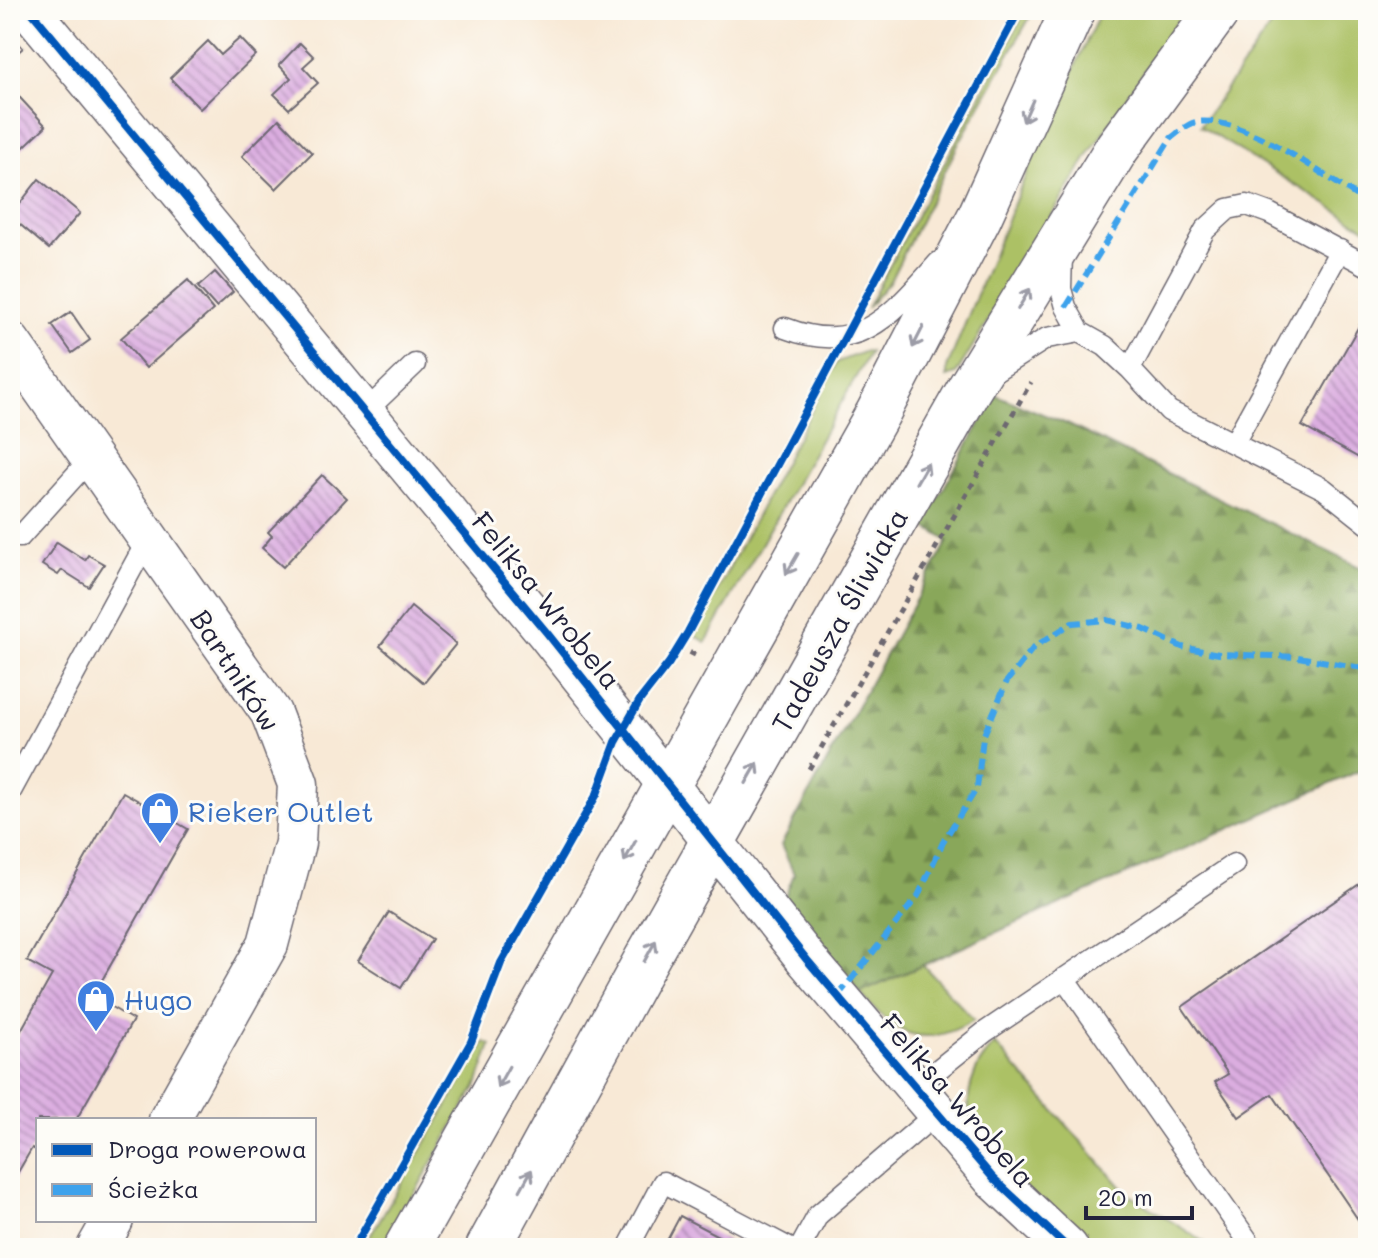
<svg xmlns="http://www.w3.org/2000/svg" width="1378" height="1258" font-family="Mali,sans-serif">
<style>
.green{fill:#acc165;stroke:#677250;stroke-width:2}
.forest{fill:url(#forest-firs);stroke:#56644a;stroke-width:2}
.building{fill:url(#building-back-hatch)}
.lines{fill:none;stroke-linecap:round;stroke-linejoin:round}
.lane-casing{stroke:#6d6871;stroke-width:23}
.street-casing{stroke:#6d6871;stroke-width:43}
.primary-casing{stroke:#6d6871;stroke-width:47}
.path{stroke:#6d6871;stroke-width:5;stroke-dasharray:6 6;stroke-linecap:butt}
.lane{stroke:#fff;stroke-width:20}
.street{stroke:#fff;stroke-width:40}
.primary{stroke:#fff;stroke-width:44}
.quiet{stroke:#3ea2ec;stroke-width:6;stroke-dasharray:12 6;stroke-linecap:butt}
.cycleway-casing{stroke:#fdfcf7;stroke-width:13}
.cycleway{stroke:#0057b8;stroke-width:8}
.oneway{stroke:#9c9ca7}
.labels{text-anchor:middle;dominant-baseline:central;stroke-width:6;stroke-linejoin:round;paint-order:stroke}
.street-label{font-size:28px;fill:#22223b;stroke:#fdfcf7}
.shop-label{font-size:28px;fill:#366cbe;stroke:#fdfcf7;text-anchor:start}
</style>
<defs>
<pattern id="forest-firs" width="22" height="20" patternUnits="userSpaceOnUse" patternTransform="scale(2)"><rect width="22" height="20" fill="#89a75a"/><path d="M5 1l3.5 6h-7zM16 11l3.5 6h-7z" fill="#70884c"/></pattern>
<pattern id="building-back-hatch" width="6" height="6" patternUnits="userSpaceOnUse" patternTransform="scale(2)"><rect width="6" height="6" fill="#dbade0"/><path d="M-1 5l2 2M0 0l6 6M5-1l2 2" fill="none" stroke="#b18cb7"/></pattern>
</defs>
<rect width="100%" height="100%" fill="#fdfcf7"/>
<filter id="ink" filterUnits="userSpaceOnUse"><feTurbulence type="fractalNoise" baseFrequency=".0125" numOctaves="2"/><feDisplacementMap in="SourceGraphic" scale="16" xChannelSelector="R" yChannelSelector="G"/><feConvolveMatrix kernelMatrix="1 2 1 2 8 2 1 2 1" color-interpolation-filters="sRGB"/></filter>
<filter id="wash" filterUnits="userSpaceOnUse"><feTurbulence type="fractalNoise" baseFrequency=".006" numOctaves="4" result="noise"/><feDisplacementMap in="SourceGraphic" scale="32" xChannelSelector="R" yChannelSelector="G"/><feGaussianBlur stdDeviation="1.8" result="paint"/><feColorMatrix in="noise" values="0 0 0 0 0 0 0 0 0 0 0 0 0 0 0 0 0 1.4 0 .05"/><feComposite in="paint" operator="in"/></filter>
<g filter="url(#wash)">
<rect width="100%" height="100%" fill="#f8e9d6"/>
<path class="green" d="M1026 10H1034L959 143 890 281 867 308Z
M1101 10H1185L1089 154 956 374 947 377V368L1028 169Z
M1282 10H1368V230L1200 126Z
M866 351 870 352 706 642 694 635 837 362Z
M923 965 974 1020C922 1051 896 1035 860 993Z
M485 1042 491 1045 477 1085 383 1248H363Z
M995 1044 1126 1192 1213 1248H1095C1053 1213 1005 1176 976 1129 959 1102 974 1064 995 1044Z"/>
<path class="forest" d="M996 395 1067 424 1368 571V767L860 993 784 899 794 874 781 845 948 541 923 525Z"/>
<g id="blocks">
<path class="building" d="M12 36 23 48 10 59V37Z
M240 38 256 55 200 109 170 78 208 41 221 55Z
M300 43 314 57 303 67 318 83 289 109 274 94 291 78 279 65Z
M10 87 46 126 10 160Z
M279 119 312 153 276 189 242 156Z
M39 179 80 213 49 249 10 216Z
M215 272 233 292 216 307 198 287Z
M188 280 213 310 146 368 121 338Z
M1368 310V463L1302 426Z
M71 312 90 340 72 353 52 325Z
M322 475 347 498 283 567 262 548 272 536 268 532Z
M57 542 85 560 88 555 104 564 89 587 62 570 58 575 42 565Z
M411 607 456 644 424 683 380 646Z
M123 792 188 829 93 996 133 1020 76 1120H38V1151L32 1148 10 1186V1050L52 975 27 961Z
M1368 878V1234L1272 1094 1239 1117 1215 1082 1228 1074 1182 1007Z
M389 912 432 939 401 988 358 961Z
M680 1216 741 1248H663Z"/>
</g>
</g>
<g filter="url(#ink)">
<use href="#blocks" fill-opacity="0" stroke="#6d6871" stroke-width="2"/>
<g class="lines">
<g class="lane-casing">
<path id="lane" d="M1062 254 1061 289 1066 307 1080 332 1105 346 1130 369 1169 411 1324 489 1368 524
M785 328C860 357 892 314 939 262
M1130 369 1205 230 1228 209 1247 205 1269 213 1368 266
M995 371 1047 338 1080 332
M364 413 415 364
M1234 443 1340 250
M10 535 20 537 92 457
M10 793 148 539
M1064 978 1253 1248
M916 1087 985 1032 1234 864
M628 1248 663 1182 789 1248
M800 1248 818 1215 937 1113"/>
</g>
<g class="street-casing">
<path id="street" d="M30 10 547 633 807 960 993 1178 1068 1248
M10 342 271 713 298 784 295 843 268 944 169 1120
M97 1248 113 1220"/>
</g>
<g class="primary-casing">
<path id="primary" d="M406 1248 878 413 979 218 1073 10
M488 1248 648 956 969 389 1117 148 1218 10"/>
</g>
<path class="path" d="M679 647 697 656
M809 769 1031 382"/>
<use href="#lane" class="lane"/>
<use href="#street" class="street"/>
<use href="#primary" class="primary"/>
<path class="quiet" d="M1066 307 1171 138C1178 133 1188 123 1197 122 1246 115 1326 178 1368 203
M838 996 918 896 944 840 977 788 983 737 1007 681 1034 647 1072 623 1107 620 1143 629 1182 647 1219 654 1298 657 1368 669"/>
<g class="cycleway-casing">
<path id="cycleway" d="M30 10 547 633 807 960 993 1178 1068 1248
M354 1248 471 1042 501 963 597 794 616 742 640 700 669 663 688 632 1019 10"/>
</g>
<use href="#cycleway" class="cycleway"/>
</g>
<defs><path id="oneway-shaft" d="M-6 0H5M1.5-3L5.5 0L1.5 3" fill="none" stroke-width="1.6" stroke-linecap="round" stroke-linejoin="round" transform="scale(2)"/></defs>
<g class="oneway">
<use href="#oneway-shaft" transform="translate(1028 111) rotate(114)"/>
<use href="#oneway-shaft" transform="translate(1024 299) rotate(-59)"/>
<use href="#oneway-shaft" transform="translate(918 337) rotate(117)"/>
<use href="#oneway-shaft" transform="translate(922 473) rotate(-60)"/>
<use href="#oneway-shaft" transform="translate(792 564) rotate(120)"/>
<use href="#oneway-shaft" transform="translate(752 773) rotate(-60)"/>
<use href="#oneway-shaft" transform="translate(630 851) rotate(119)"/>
<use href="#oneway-shaft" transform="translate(650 951) rotate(-61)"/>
<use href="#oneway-shaft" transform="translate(503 1077) rotate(119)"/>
<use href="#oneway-shaft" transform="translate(526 1180) rotate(-61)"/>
</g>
</g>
<defs>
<g id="shop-pin" transform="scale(2)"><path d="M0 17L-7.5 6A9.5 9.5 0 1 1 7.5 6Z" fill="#3f7fe0" stroke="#fdfcf7"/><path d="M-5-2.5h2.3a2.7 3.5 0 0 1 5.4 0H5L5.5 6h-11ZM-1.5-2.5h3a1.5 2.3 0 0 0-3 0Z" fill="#fff"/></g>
</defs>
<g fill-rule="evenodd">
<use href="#shop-pin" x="160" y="811"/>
<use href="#shop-pin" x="96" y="999"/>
</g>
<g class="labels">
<g class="street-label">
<text transform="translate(547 600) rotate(51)">Feliksa Wrobela</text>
<text transform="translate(839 620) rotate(-61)">Tadeusza Śliwiaka</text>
<text transform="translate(236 670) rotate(57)">Bartników</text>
<text transform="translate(958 1100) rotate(49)">Feliksa Wrobela</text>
</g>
<g class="shop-label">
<text x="188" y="811">Rieker Outlet</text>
<text x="124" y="999">Hugo</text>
</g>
</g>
<rect width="1378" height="1258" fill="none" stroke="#fdfcf7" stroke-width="40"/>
<rect x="36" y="1118" width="280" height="104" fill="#fdfcf7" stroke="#a5a5ac" stroke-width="2"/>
<rect x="52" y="1144" width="40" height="12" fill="#0057b8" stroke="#a5a5ac" stroke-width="2"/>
<text x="108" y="1158" font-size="24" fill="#22223b">Droga rowerowa</text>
<rect x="52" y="1184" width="40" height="12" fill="#3ea2ec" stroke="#a5a5ac" stroke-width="2"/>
<text x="108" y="1198" font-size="24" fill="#22223b">Ścieżka</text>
<path d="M1086 1206v12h106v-12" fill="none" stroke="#22223b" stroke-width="4"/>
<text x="1098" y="1206" font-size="24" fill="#22223b" stroke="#fdfcf7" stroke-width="6" paint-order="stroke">20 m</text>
</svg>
